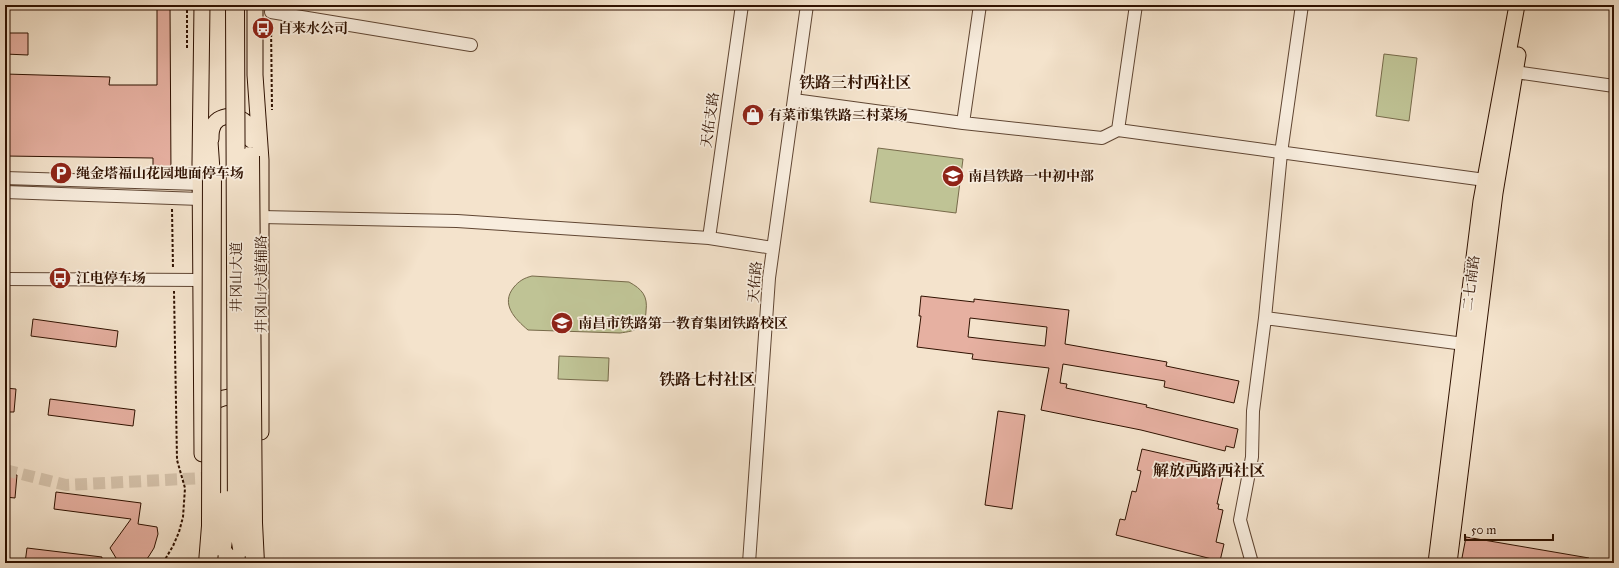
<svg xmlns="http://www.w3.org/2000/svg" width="1619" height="568" font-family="'IM FELL Great Primer','Noto Serif SC',serif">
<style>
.green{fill:#bfc395;stroke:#776a4a}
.building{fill:#e6b0a1;stroke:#2f1100;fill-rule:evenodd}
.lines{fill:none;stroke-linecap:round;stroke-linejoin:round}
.minor-tunnel{stroke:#d6c4ad;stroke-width:12;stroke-dasharray:12 6;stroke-linecap:butt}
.minor-casing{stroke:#604633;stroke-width:14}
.major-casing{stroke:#2f1100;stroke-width:17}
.path{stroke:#2f1100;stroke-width:2;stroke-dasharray:3 2;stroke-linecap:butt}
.minor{stroke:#f8edde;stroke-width:12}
.major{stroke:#f4e3cc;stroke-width:15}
.highway-bridge-casing{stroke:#2f1100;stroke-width:20;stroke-linecap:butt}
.highway-bridge{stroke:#f4e3cc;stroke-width:18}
.labels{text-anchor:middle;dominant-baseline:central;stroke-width:3.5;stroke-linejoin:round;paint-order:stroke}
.poi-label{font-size:14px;font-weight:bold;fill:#2f1100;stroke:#f8edde;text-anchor:start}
.street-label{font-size:14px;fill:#2f1100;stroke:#f8edde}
.quarter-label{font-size:16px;font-weight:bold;fill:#2f1100;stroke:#f8edde}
</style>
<rect width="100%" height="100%" fill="#f4e3cc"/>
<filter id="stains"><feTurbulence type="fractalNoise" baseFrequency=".005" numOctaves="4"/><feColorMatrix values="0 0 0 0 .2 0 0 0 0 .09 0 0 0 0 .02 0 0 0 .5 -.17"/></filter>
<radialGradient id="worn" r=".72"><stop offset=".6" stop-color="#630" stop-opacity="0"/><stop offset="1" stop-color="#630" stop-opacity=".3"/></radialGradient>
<path class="green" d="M1384 54 1417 58 1409 121 1376 116Z
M878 148 963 159 956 213 870 202Z
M532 276 629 282C642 289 648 296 646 311 646 316 644 323 641 326 636 331 627 332 620 333L528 330C515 319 500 304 514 287 519 281 524 278 532 276Z
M559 356 609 358 608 381 558 379Z"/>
<path class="building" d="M157 5H170L171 175H153V158L5 156V74L110 77 109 85H157Z
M5 33H28V55L5 54Z
M921 296 974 302V299L1069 310 1065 344 1167 362 1166 366 1239 381 1234 403 1164 387 1165 381 1063 364 1060 383 1067 384 1066 388 1147 405 1146 407 1238 429 1234 448 1226 446 1225 451 1141 430 1041 410 1049 368 972 359 973 354 917 347 921 316H919ZM970 318 1047 327 1045 346 968 337Z
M33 319 118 331 116 347 31 336Z
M5 388 16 389 14 412H5Z
M50 399 135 410 133 426 48 415Z
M998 411 1025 415 1012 509 985 505Z
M1142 449 1225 468 1217 504H1219L1218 509 1223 510 1216 542 1224 544 1220 561 1116 535 1120 519 1125 520 1132 491 1136 492 1141 471 1137 470Z
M5 474 17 475 15 498 5 497Z
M56 492 141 503 138 524 157 527 158 534 154 548 149 556 144 563H119L110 548 131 519 54 509Z
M1466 537 1589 558V563H1461Z
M27 548 102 557 101 563H25Z"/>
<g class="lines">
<path class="minor-tunnel" d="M5 470 66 485 203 478"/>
<g class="minor-casing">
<path id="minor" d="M1302 5 1281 153 1265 318 1464 344
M271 12 471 45
M1515 72 1614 86
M794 100 963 123 1102 138 1118 130 1485 180
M963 123 980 5
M1118 130 1136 5
M5 178 200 184
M5 192 200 199
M261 217 457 221 709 238 773 248
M709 238 742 5
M5 279 201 280
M749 563 769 278 807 5
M1252 563 1240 520 1252 457 1253 411 1265 318"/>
</g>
<g class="major-casing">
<path id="major" d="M202 5 200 163 202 454
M255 5V75L261 160V432
M209 127 212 170
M211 139C211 136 211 132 212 129 216 112 242 113 249 127 251 131 251 136 251 140
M204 411C215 397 231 394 247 400
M1436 563 1481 201 1517 5
M1449 563 1495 193 1518 55"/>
</g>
<path class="path" d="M187 5V48
M271 24 272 110
M172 209 173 269
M163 563 173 546 179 532 183 517 185 488 177 460 174 291"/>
<use href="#minor" class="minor"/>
<use href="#major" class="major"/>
<g class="highway-bridge-casing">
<path id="highway-bridge" d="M235 5 237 519 242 548
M250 156 253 523 255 563
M222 547 226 519V500
M208 563 211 526 212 170"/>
</g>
<use href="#highway-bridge" class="highway-bridge"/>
</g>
<defs>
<g id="bus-disc" transform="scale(1.15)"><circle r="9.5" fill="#8f2418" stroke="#f8edde"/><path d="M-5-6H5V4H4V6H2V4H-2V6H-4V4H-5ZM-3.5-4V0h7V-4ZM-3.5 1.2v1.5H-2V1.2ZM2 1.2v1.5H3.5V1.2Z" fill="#fff"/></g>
<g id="shop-disc" transform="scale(1.15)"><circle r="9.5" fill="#8f2418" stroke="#f8edde"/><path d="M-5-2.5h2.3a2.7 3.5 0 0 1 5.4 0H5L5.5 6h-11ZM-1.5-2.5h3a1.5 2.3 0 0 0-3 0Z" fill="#fff"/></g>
<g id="parking-disc" transform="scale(1.15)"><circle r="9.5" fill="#8f2418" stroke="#f8edde"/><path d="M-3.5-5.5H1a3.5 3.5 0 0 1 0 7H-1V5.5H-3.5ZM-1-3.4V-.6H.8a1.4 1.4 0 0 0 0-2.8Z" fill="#fff"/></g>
<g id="school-disc" transform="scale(1.15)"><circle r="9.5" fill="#8f2418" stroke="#f8edde"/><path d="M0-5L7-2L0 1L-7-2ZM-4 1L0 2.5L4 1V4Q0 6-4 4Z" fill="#fff"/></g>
</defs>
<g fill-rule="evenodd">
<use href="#bus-disc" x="263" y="28"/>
<use href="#shop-disc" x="753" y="115"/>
<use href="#parking-disc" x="61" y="173"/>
<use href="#school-disc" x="953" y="176"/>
<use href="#bus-disc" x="60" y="278"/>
<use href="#school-disc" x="562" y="323"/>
</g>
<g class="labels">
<g class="poi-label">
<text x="278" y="28">自来水公司</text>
<text x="768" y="115">有菜市集铁路二村菜场</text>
<text x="76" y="173">绳金塔福山花园地面停车场</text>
<text x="968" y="176">南昌铁路一中初中部</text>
<text x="76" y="278">江电停车场</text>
<text x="578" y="323">南昌市铁路第一教育集团铁路校区</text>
</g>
<g class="street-label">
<text transform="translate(710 120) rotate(-82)">天佑支路</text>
<text transform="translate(236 277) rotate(-90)">井冈山大道</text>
<text transform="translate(755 282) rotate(-85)">天佑路</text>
<text transform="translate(1471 283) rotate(-83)">二七南路</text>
<text transform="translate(261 284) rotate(-90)">井冈山大道辅路</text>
</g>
<g class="quarter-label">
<text x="855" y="82">铁路三村西社区</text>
<text x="707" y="379">铁路七村社区</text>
<text x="1209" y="470">解放西路西社区</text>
</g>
</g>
<rect width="1619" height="568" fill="none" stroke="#f4e3cc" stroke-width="20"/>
<rect x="6" y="6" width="1607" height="556" fill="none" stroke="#2f1100" stroke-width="2"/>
<rect x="10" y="10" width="1599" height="548" fill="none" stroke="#2f1100"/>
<path d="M1465 534v6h88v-6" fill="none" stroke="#2f1100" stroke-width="2"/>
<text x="1471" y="534" font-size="12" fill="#2f1100" stroke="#f8edde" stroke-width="3" paint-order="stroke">50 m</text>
<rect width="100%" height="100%" filter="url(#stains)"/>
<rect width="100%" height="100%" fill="url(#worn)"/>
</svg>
